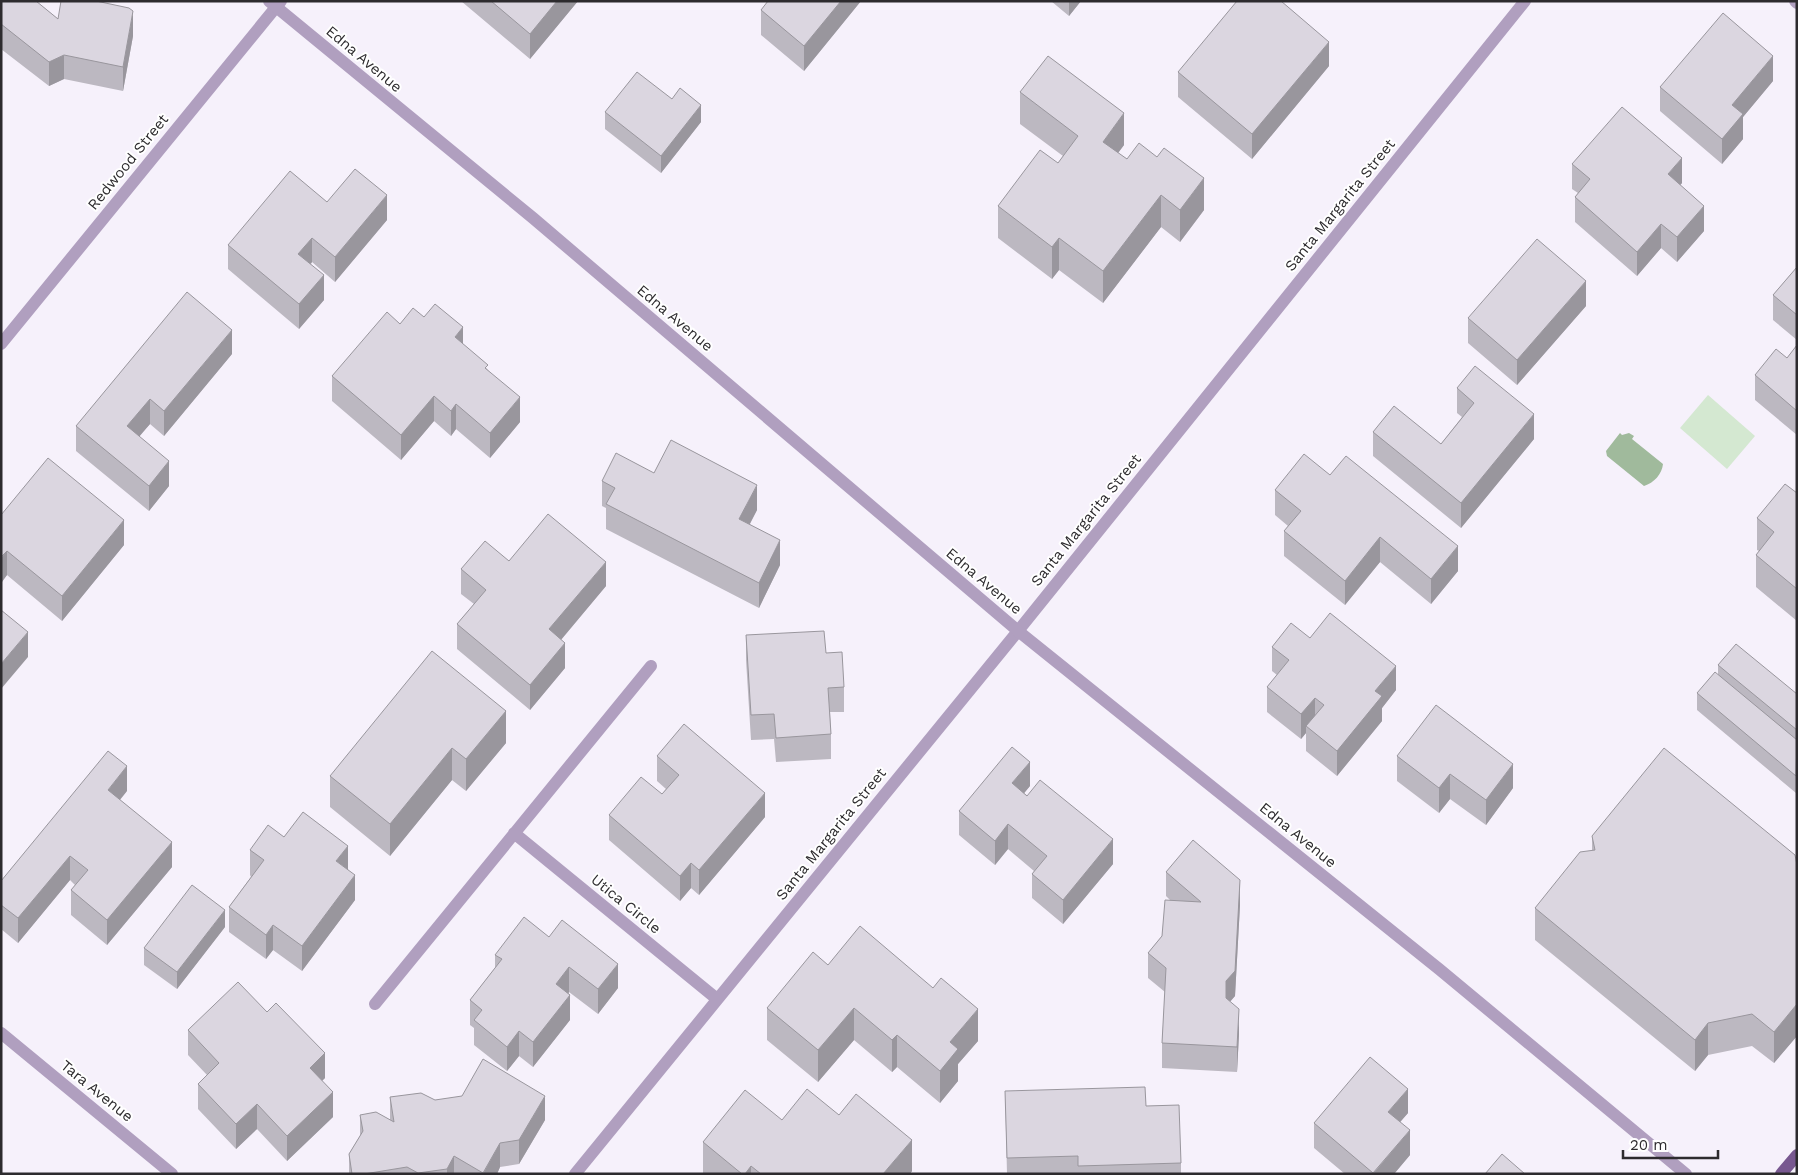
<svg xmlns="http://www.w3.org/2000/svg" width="1798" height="1175" font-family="'Work Sans',sans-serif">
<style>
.green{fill:#d4e8d1}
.water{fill:#a0ba9c}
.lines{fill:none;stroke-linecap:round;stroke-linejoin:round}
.minor{stroke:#b09fbf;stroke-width:12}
.tertiary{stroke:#b09fbf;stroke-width:12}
.primary{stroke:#785890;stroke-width:12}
.wall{fill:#bcb8c1}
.shaded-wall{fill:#99969d}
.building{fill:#dbd6e0;stroke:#99969d}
.labels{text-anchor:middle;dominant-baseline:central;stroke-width:4;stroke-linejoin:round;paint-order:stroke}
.street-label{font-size:15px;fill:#2d2b2e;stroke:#fff}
</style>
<rect width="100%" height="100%" fill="#f6f1fb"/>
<path class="green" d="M1708 395 1755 436 1727 469 1680 428Z"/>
<path class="water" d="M1620 433 1622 435 1629 433 1634 436 1632 439 1663 464C1662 474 1654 483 1644 486L1607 456 1606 451Z"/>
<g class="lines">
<path class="minor" d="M1795 1 1797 3
M1 344 281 1
M514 833 717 999
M375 1004 651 666
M1 1033 172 1174
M575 1174 1018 631 1525 1"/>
<path class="tertiary" d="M269 1 533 218 1018 631 1439 969 1686 1174"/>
<path class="primary" d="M1781 1174 1797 1155"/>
</g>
<path class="wall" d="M1 1 37 2 58 19 133 36 123 91 64 79 49 86 1 49Z
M461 1H578L530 59Z
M768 1H861L804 71 761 35V10Z
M1051 1H1081L1069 16Z
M1329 66 1252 159 1178 97V72Z
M1773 81 1743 117V139L1722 164 1660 111V87Z
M1020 92 1124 145 1118 153 1127 159 1204 210 1180 242 1161 227 1103 303 1059 270 1052 279 998 238V206L1058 163 1063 156 1020 124Z
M672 99 701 122 661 173 605 129V112Z
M1572 164 1682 183 1680 185 1704 231 1677 262 1661 248 1637 276 1575 222V197L1578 193 1572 189Z
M327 202 387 220 335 282 312 262 311 264 324 300 299 329 228 269V245Z
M1797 267V340L1773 320V295Z
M1586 306 1517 385 1468 343V318Z
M424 317 463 344 488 370 520 422 490 458 456 429 451 436 434 421 401 460 332 401V376L400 324Z
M1797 345V435L1755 400V375L1787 358Z
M232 354 164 436 150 424 139 436 169 486 149 511 76 451V426Z
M1457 388 1534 439 1461 528 1373 456V432L1441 444 1462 417 1457 413Z
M654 473 757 510 750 524 780 565 759 608 606 529V508L602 506V481Z
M1330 475 1458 571 1431 604 1380 562 1345 605 1284 556V531L1288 526 1275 515V490Z
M1797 493V621L1756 587V555L1759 551 1757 550V518Z
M1 515 124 545 62 621 7 575 1 582Z
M461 569 606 586 561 640 565 668 530 710 457 649V624L474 604 461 594Z
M746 635 826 653 844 687V712H830L831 734V759L776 762 774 739 751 740 746 660Z
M1310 638 1396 690 1382 708V721L1337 776 1306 751V733L1301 739 1267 712V687L1277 675 1272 671V647Z
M1718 665 1797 694 1796 793 1697 710V693L1718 675Z
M506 711V743L466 791 452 780 390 856 330 807V776Z
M657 756 765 817 699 895 691 888 680 901 609 840V815L662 794 666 789 657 781Z
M1397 756 1513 788 1486 825 1450 799 1439 813 1397 781Z
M1030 786 1024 793 1113 864 1063 924 1032 898V874L1034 871 1008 849 995 865 959 835V811Z
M127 791 120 800 172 867 107 945 71 915V890L75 885 70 880 18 943 1 929V881Z
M1592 836 1797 865V1036L1774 1063 1752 1046 1708 1055 1695 1071 1535 940V908L1592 850Z
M284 837 348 869 355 900 302 971 273 950 266 959 229 932V907L251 877 250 875V850Z
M1166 872 1240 905 1235 996 1230 1002 1239 1034 1237 1072 1162 1068V1043L1165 992 1148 978V953L1162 936 1170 900 1166 896Z
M225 927 177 989 144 965V948Z
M549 937 618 988 598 1014 569 992V993L570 1020 533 1067 519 1056 507 1071 474 1045V1028L470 1025V1000L495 968V955Z
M828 965 978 1041 958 1064V1081L940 1103 897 1067 892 1072 854 1040 818 1082 767 1040V1008Z
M188 1030 325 1078 322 1081 333 1117 287 1161 257 1129 236 1149 198 1109V1084L207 1075 188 1055Z
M1005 1091 1146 1106 1181 1163V1174H1007Z
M390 1097 435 1100 545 1120 519 1164 500 1167 497 1174H349V1154L360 1136V1115L390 1120Z
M1408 1113 1400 1122 1410 1155 1394 1174H1345L1314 1148V1123Z
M839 1115 912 1171 910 1174H703V1142L782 1120Z"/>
<path class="shaded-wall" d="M557 1H578L530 59V34Z
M841 1H861L804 71V46Z
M1069 1H1081L1069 16Z
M133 11V36L123 91V67Z
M1329 42V66L1252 159V134Z
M64 55V79L49 86V62Z
M1773 56V81L1743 117V139L1722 164V139L1732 105Z
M701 105V122L661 173V156Z
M1124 113V145L1103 173V142Z
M1682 158V183L1668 199V174Z
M1204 178V210L1180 242V210Z
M387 195V220L335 282V257Z
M1161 195V227L1103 303V271Z
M1704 206V231L1677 262V237Z
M2 208V233L1 235V210Z
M1661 224V248L1637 276V252Z
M312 238V262L298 278V254Z
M1059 238V270L1052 279V247Z
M324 275V300L299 329V304Z
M1586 281V306L1517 385V360Z
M463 327V352L455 337Z
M232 330V354L164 436V411Z
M434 396V421L401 460V435Z
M520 397V422L490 458V433Z
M150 399V424L127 451V426Z
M456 404V429L451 436V411Z
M1534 414V439L1461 528V503Z
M169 461V486L149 511V486Z
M757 485V510L739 544V519Z
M124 520V545L62 621V596Z
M1380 537V562L1345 605V581Z
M780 540V565L759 608V583Z
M1458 546V571L1431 604V579Z
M7 551V575L2 582V557Z
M606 562V586L549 654V629Z
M28 632V657L1 689V664Z
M565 643V668L530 710V685Z
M1396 666V690L1382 708V721L1337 776V751L1375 691Z
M1315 698V722L1306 726V733L1301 739V714Z
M506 711V743L466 791V759Z
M452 748V780L390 856V824Z
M1030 762V786L1012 808V783Z
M1513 764V788L1486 825V800Z
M127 766V791L108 814V790Z
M1450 774V799L1439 813V788Z
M765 793V817L699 895V870Z
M1008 824V849L995 865V841Z
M1113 839V864L1063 924V900Z
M172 842V867L107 945V920Z
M348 846V870L336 861Z
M70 856V880L18 943V918Z
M691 863V888L680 901V876Z
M355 875V900L302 971V946Z
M1240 880V905L1235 996 1226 1006V981Z
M225 910V927L177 989V972Z
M273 925V950L266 959V935Z
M618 964V988L598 1014V989Z
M569 967V992L556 1009V984Z
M570 995V1020L533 1067V1042Z
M1797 1004V1036L1774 1063V1032Z
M854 1008V1040L818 1082V1050Z
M978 1009V1041L958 1064V1081L940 1103V1071L950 1042Z
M1239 1009V1034L1237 1072V1047Z
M1708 1023V1055L1695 1071V1040Z
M519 1031V1056L507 1071V1047Z
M897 1035V1067L892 1072V1040Z
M325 1053V1078L310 1092V1068Z
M1408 1089V1113L1388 1136V1112Z
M333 1092V1117L287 1161V1136Z
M545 1096V1120L519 1164V1140Z
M257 1104V1129L236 1149V1124Z
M1410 1130V1155L1394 1174H1373Z
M912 1140V1171L910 1174H883Z
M500 1143V1167L497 1174H483Z
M454 1156V1174H447V1169Z
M751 1166V1174H745Z"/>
<path class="building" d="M1 1H36L58 19 61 1H96L129 8 133 11 123 67 64 55 49 62 1 24Z
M491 1H557L530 34Z
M768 1H841L804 46 761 10Z
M1237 1H1281L1329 42 1252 134 1178 72Z
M1723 13 1773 56 1732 105 1743 114 1722 139 1660 87Z
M1048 56 1124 113 1103 142 1127 159 1139 143 1157 157 1164 148 1204 178 1180 210 1161 195 1103 271 1059 238 1052 247 998 206 1040 150 1058 163 1078 136 1020 92Z
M637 72 672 99 680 88 701 105 661 156 605 112Z
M1622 107 1682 158 1668 174 1704 206 1677 237 1661 224 1637 252 1575 197 1590 179 1572 164Z
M355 169 387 195 335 257 312 238 298 254 324 275 299 304 228 245 290 171 327 202Z
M1537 239 1586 281 1517 360 1468 318Z
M1797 267V315L1773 295Z
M187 292 232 330 164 411 150 399 127 426 169 461 149 486 76 426Z
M435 304 463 327 455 337 488 365 485 368 520 397 490 433 456 404 451 411 434 396 401 435 332 376 387 312 400 324 413 308 424 317Z
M1797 345V411L1755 375 1776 349 1787 358Z
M1475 366 1534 414 1461 503 1373 432 1394 406 1441 444 1474 403 1457 388Z
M671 440 757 485 739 519 780 540 759 583 606 504 615 488 602 481 616 453 654 473Z
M1304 454 1330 475 1346 456 1458 546 1431 579 1380 537 1345 581 1284 531 1301 511 1275 490Z
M48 458 124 520 62 596 7 551 1 557V515Z
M1785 484 1797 493V589L1756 555 1774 532 1757 518Z
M548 514 606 562 549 629 565 643 530 685 457 624 486 590 461 569 485 541 509 561Z
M1 610 28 632 1 664Z
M1330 613 1396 666 1375 691 1382 696 1337 751 1306 726 1324 705 1315 698 1301 714 1267 687 1289 660 1272 647 1291 623 1310 638Z
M824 631 826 653 842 652 844 687 828 688 831 734 776 738 774 714 751 715 746 635Z
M1736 644 1797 694V730L1718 665Z
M432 651 506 711 466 759 452 748 390 824 330 776Z
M1715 672 1797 740 1796 776 1697 693Z
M1436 705 1513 764 1486 800 1450 774 1439 788 1397 756Z
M684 724 765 793 699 870 691 863 680 876 609 815 641 777 662 794 679 775 657 756Z
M1012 747 1030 762 1012 783 1027 796 1040 780 1113 839 1063 900 1032 874 1047 856 1008 824 995 841 959 811Z
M1664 748 1795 855 1797 865V1004L1774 1032 1752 1014 1708 1023 1695 1040 1535 908 1580 852 1595 850 1592 836Z
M108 751 127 766 108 790 172 842 107 920 71 890 88 870 70 856 18 918 1 905V881Z
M303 812 348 846 336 861 355 875 302 946 273 925 266 935 229 907 264 860 250 850 268 825 284 837Z
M1193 840 1240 880 1235 971 1226 981V998L1239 1009 1237 1047 1162 1043 1166 968 1148 953 1162 936 1165 900 1201 902 1166 872Z
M192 885 225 910 177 972 144 948Z
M524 917 549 937 562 920 618 964 598 989 569 967 556 984 570 995 533 1042 519 1031 507 1047 474 1020 482 1010 470 1000 502 959 495 955Z
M860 926 933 988 941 978 978 1009 950 1042 958 1049 940 1071 897 1035 892 1040 854 1008 818 1050 767 1008 813 952 828 965Z
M238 982 267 1012 276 1003 325 1053 310 1068 333 1092 287 1136 257 1104 236 1124 198 1084 219 1063 188 1030Z
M1370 1057 1408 1089 1388 1112 1410 1130 1373 1173 1314 1123Z
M483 1059 545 1096 519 1140 500 1143 483 1173 454 1156 447 1169 418 1173 407 1167 364 1174H352L349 1154 363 1131 360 1115 376 1112 394 1122 390 1097 421 1093 435 1100 462 1096Z
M1145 1087 1146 1106 1179 1105 1181 1163 1078 1166V1156L1007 1158 1005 1091Z
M807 1089 839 1115 856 1094 912 1140 883 1174H761L751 1166 745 1174H742L703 1142 745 1090 782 1120Z
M1502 1154 1525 1174H1485Z"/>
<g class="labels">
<g class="street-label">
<text transform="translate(364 59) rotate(40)">Edna Avenue</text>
<text transform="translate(128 162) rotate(-51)">Redwood Street</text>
<text transform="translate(1340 205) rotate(-51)">Santa Margarita Street</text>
<text transform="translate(675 318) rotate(40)">Edna Avenue</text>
<text transform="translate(1086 520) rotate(-51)">Santa Margarita Street</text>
<text transform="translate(984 581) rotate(40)">Edna Avenue</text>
<text transform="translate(831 834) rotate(-51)">Santa Margarita Street</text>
<text transform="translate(1298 835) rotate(39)">Edna Avenue</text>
<text transform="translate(626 904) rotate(39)">Utica Circle</text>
<text transform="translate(97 1091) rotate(39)">Tara Avenue</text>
</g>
</g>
<rect width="1798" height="1175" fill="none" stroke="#2d2b2e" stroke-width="5"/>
<path d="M1623 1150v8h95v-8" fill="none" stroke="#2d2b2e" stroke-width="2.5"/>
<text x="1630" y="1150" font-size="15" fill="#2d2b2e" stroke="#ffffff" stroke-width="4" paint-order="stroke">20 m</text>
</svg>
